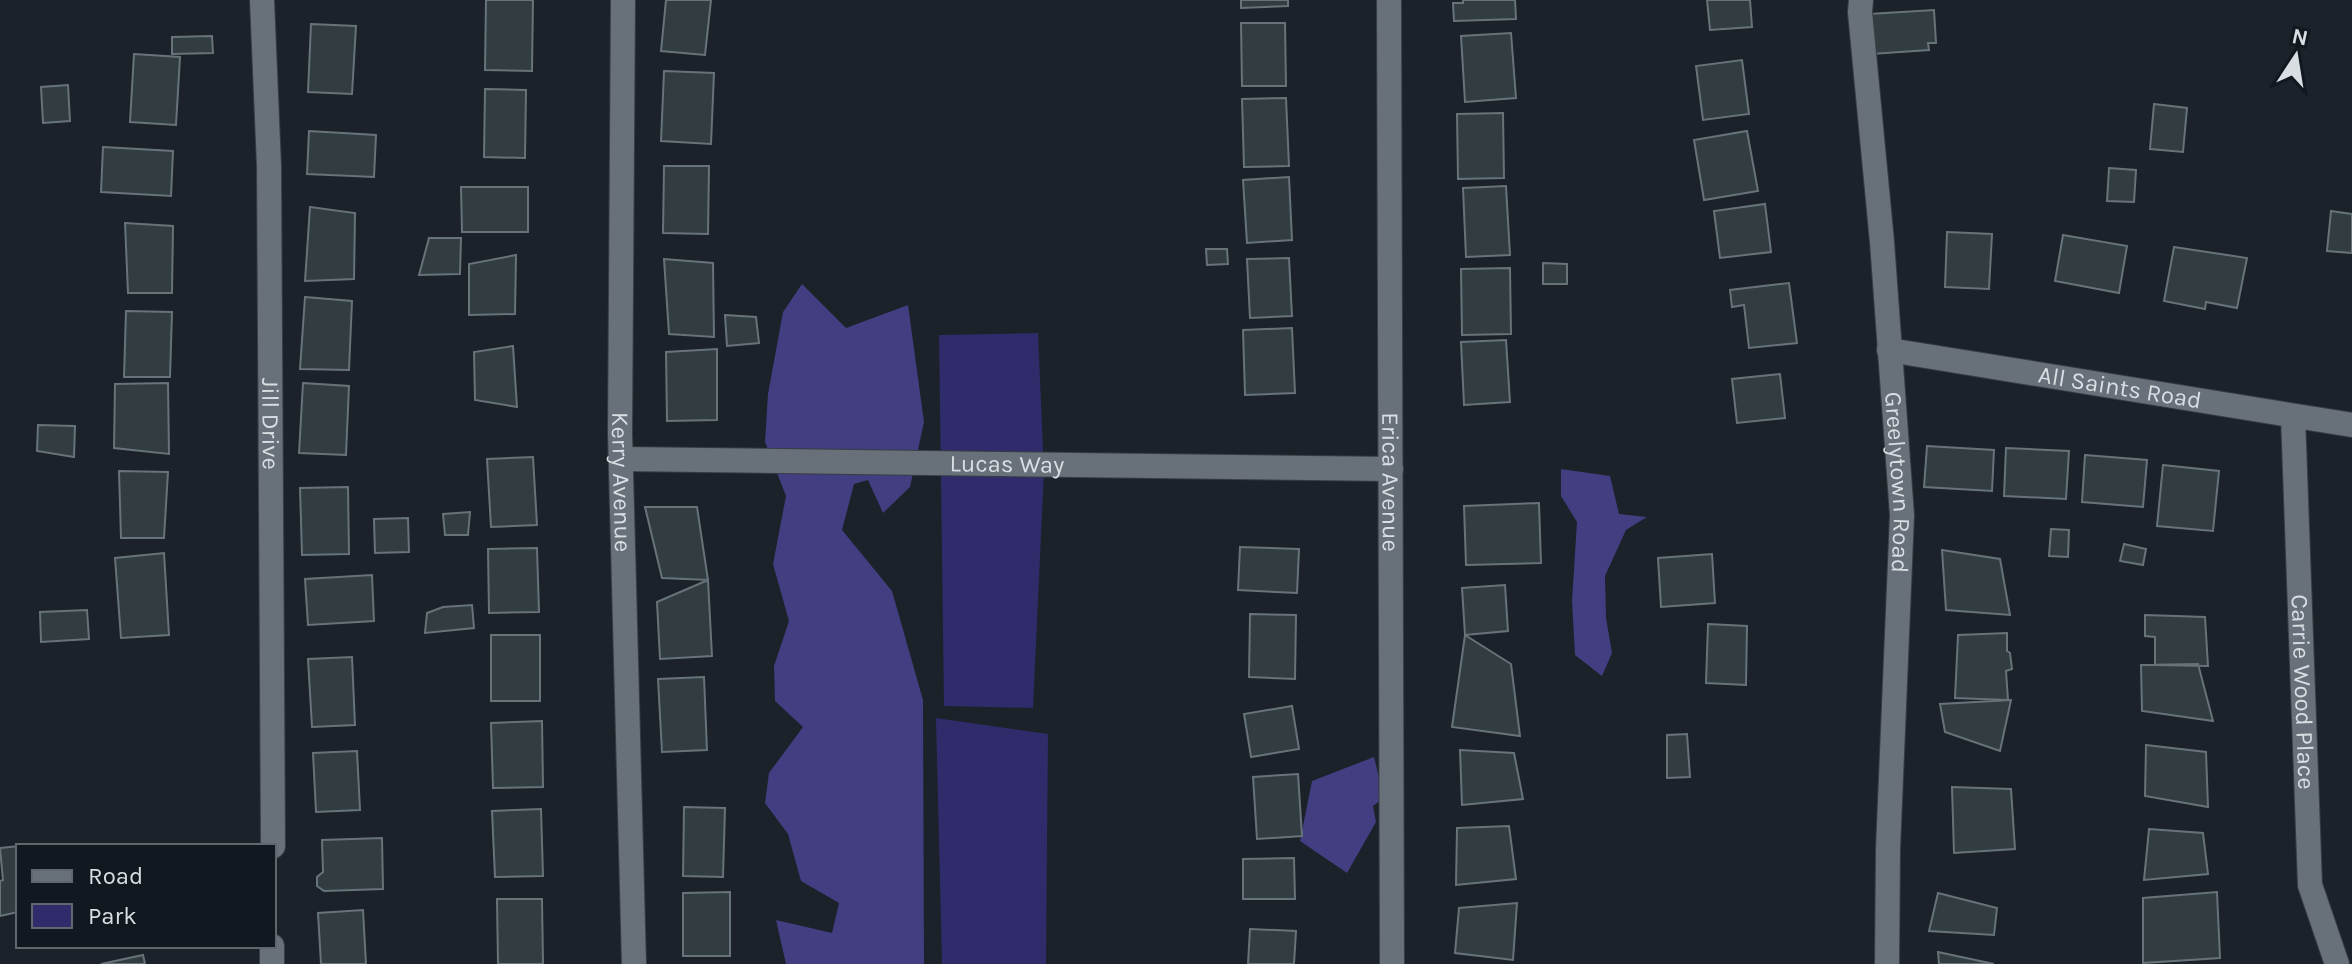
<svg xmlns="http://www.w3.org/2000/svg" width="2352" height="964" font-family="Karla,sans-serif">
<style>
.green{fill:#302b6a}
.forest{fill:#423e81}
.building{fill:#323d42;stroke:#687379;stroke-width:2}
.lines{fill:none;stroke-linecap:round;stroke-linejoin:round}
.street-casing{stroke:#383e43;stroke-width:26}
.street{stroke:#687179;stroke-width:24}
.labels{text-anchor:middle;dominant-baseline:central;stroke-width:7;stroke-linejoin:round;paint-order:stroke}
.street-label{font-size:24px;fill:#d9dee3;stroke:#11181f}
</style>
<rect width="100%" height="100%" fill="#1b2229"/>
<path class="green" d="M1038 333 1044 471 1033 708 944 706 939 335Z
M936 718 1048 734 1046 964H942Z"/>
<path class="forest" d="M802 284 846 328 908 305 924 422 910 487 883 513 868 480 854 484 842 530 892 591 923 700 924 964H786L776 920 832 933 839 903 801 881 788 834 765 803 769 773 803 727 775 701 774 666 789 621 773 564 786 496 765 442 768 394 783 312Z
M1561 469 1610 476 1619 514 1647 517 1626 530 1605 576 1606 618 1612 653 1602 676 1575 655 1572 601 1577 522 1561 496Z
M1374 757 1384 798 1373 806 1376 822 1347 873 1300 841 1312 781Z"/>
<path class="building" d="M486 0H533L532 71 485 70Z
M666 0H711L705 55 661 51Z
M1241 0H1288V6L1241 8Z
M1463 0H1515L1516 19 1454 21 1453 3H1463Z
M1707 0H1750L1752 27 1710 30Z
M1934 10 1936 43H1928L1929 50 1872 54 1869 14Z
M1241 23H1285L1286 86H1242Z
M311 24 356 26 352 94 308 92Z
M1511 33 1516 98 1465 102 1461 36Z
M212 36 213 53 172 54V37Z
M134 54 180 57 176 125 130 122Z
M1742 60 1749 114 1703 120 1696 66Z
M664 71 714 73 711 144 661 141Z
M68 85 70 121 43 123 41 87Z
M485 89 526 90 525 158 484 157Z
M1286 98 1289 166 1244 167 1242 99Z
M2154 104 2187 108 2183 152 2150 149Z
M1503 113 1504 178 1458 179 1457 114Z
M309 131 376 135 374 177 307 174Z
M1747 131 1758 191 1704 200 1694 140Z
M103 147 173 151 171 196 101 192Z
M664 166H709L708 234 663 233Z
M2109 168 2136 170 2134 202 2107 201Z
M1289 177 1292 240 1247 243 1243 180Z
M1506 186 1510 255 1466 257 1463 188Z
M461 187H528V232H462Z
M1765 204 1771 252 1720 258 1714 211Z
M310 207 355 213 354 279 305 281Z
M2331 211 2352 214V253L2327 251Z
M125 223 173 226 172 293H128Z
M1947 232 1992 234 1989 289 1945 287Z
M2063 235 2127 246 2119 293 2055 281Z
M429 238H461L460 274 419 275Z
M2174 247 2247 258 2237 308 2206 302 2205 309 2164 301Z
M1206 249H1227L1228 264 1207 265Z
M516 255 515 314 469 315V264Z
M1289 258 1292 316 1250 318 1247 259Z
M664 259 713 263 714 337 669 334Z
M1543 263 1567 264V284H1543Z
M1510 268 1511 334 1462 335 1461 269Z
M1789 283 1797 343 1749 348 1744 305 1732 307 1730 290Z
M305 297 352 301 349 370 300 369Z
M126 311 172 312 170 377H124Z
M725 315 756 317 759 343 727 346Z
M1292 328 1295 393 1245 395 1243 330Z
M1506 340 1510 402 1464 405 1461 342Z
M513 346 517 407 475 400 474 352Z
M717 349V420L667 421 666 352Z
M1780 374 1785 418 1737 423 1732 379Z
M168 383 169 454 114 448 115 384Z
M303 383 349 386 346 455 299 453Z
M38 425 75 426 74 457 37 451Z
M1927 446 1994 450 1992 491 1924 487Z
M2006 448 2069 451 2066 499 2004 496Z
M2085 455 2147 460 2143 507 2082 502Z
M533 457 537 525 491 527 487 459Z
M2163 465 2219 471 2213 531 2157 526Z
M119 471 168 472 164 538H121Z
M348 487 349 554 302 555 300 488Z
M1539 503 1541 563 1466 565 1464 506Z
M645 507H697L708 580 662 578Z
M470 512 468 535H445L443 514Z
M408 518 409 552 375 553 374 519Z
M2051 529 2069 530 2068 557 2049 556Z
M2124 544 2146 549 2143 565 2120 561Z
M1240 547 1299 549 1297 593 1238 590Z
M537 548 539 612 489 613 488 549Z
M1942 550 2000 559 2010 615 1946 610Z
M164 553 169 635 121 638 115 558Z
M1712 554 1715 603 1661 607 1658 558Z
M372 575 374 621 308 625 305 579Z
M708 580 712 656 660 659 657 602Z
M1505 585 1508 631 1465 635 1462 588Z
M472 605 474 628 425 633 427 613 443 607Z
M87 610 89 639 41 642 40 612Z
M1250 614 1296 615 1295 679 1249 677Z
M2145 615 2205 617 2208 666 2155 665V637L2145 636Z
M1708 624 1747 626 1746 685 1706 683Z
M2007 633V651L2010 653 2012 669 2006 671 2008 700 1955 698 1958 635Z
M491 635H540V701H491Z
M1465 635 1511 664 1520 736 1452 727Z
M352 657 355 725 312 727 308 659Z
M2198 664 2213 721 2142 711 2141 665Z
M704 677 707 750 662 752 658 679Z
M2011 700 2000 751 1945 732 1940 704Z
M1292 706 1299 749 1251 757 1244 714Z
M542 721 543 787 493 788 491 723Z
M1687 734 1690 777 1667 778V735Z
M2146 745 2206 752 2208 807 2145 796Z
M1460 750 1514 753 1523 799 1462 805Z
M357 751 360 810 316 812 313 753Z
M1298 774 1302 836 1257 839 1253 777Z
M1952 787 2011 789 2015 849 1954 853Z
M684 807 725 808 723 877 683 876Z
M541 809 543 876 495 877 492 811Z
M1509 826 1516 879 1456 885 1457 828Z
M2149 829 2203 833 2208 874 2144 880Z
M382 838 383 889 324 891 317 886V877L323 872 322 840Z
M29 845 18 846V912L0 916V881L3 880 0 848Z
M1294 858 1295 899H1243V859Z
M730 892V956H683V893Z
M2217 892 2220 958 2143 963V898Z
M1938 893 1997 908 1994 935 1929 931Z
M497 899H542L543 964H498Z
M1517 903 1513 960 1455 953 1459 908Z
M363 910 366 964H321L318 913Z
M1250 929 1296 931 1294 964H1248Z
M1938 952 1994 964H1939Z
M143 955 145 964H101Z"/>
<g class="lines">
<g class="street-casing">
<g id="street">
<path id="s1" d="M262 0 269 166 273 846"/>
<path id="s2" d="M623 0 620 433 634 964"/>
<path id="s3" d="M1389 0 1392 964"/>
<path id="s4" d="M1861 0 1860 12 1882 242 1902 515 1888 849 1887 964"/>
<path id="s5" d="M1889 350 2352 425"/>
<path id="s6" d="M2293 416 2310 885 2337 964"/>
<path id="s7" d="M621 459 1391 469"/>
<path d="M272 964V946"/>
</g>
</g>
<use href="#street" class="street"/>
</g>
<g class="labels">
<g class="street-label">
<text stroke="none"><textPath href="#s5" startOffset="234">All Saints Road</textPath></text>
<text stroke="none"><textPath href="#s1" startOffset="424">Jill Drive</textPath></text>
<text stroke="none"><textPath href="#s7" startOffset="386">Lucas Way</textPath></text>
<text stroke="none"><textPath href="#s4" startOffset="484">Greelytown Road</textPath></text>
<text stroke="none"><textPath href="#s2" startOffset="482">Kerry Avenue</textPath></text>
<text stroke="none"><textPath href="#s3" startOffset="482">Erica Avenue</textPath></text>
<text stroke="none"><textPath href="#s6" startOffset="276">Carrie Wood Place</textPath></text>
</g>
</g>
<rect x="16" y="844" width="260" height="104" fill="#11181f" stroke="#61676d" stroke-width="2"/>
<rect x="32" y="870" width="40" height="12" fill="#687179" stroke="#61676d" stroke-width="2"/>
<text x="88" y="884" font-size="24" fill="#d9dee3">Road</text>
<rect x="32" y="904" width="40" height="24" fill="#302b6a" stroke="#61676d" stroke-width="2"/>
<text x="88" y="924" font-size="24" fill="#d9dee3">Park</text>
<g transform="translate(2296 56) rotate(12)" stroke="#11181f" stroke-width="6" paint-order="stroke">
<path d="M0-6L14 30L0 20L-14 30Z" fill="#d9dee3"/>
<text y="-12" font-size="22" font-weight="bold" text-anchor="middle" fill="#d9dee3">N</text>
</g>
</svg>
